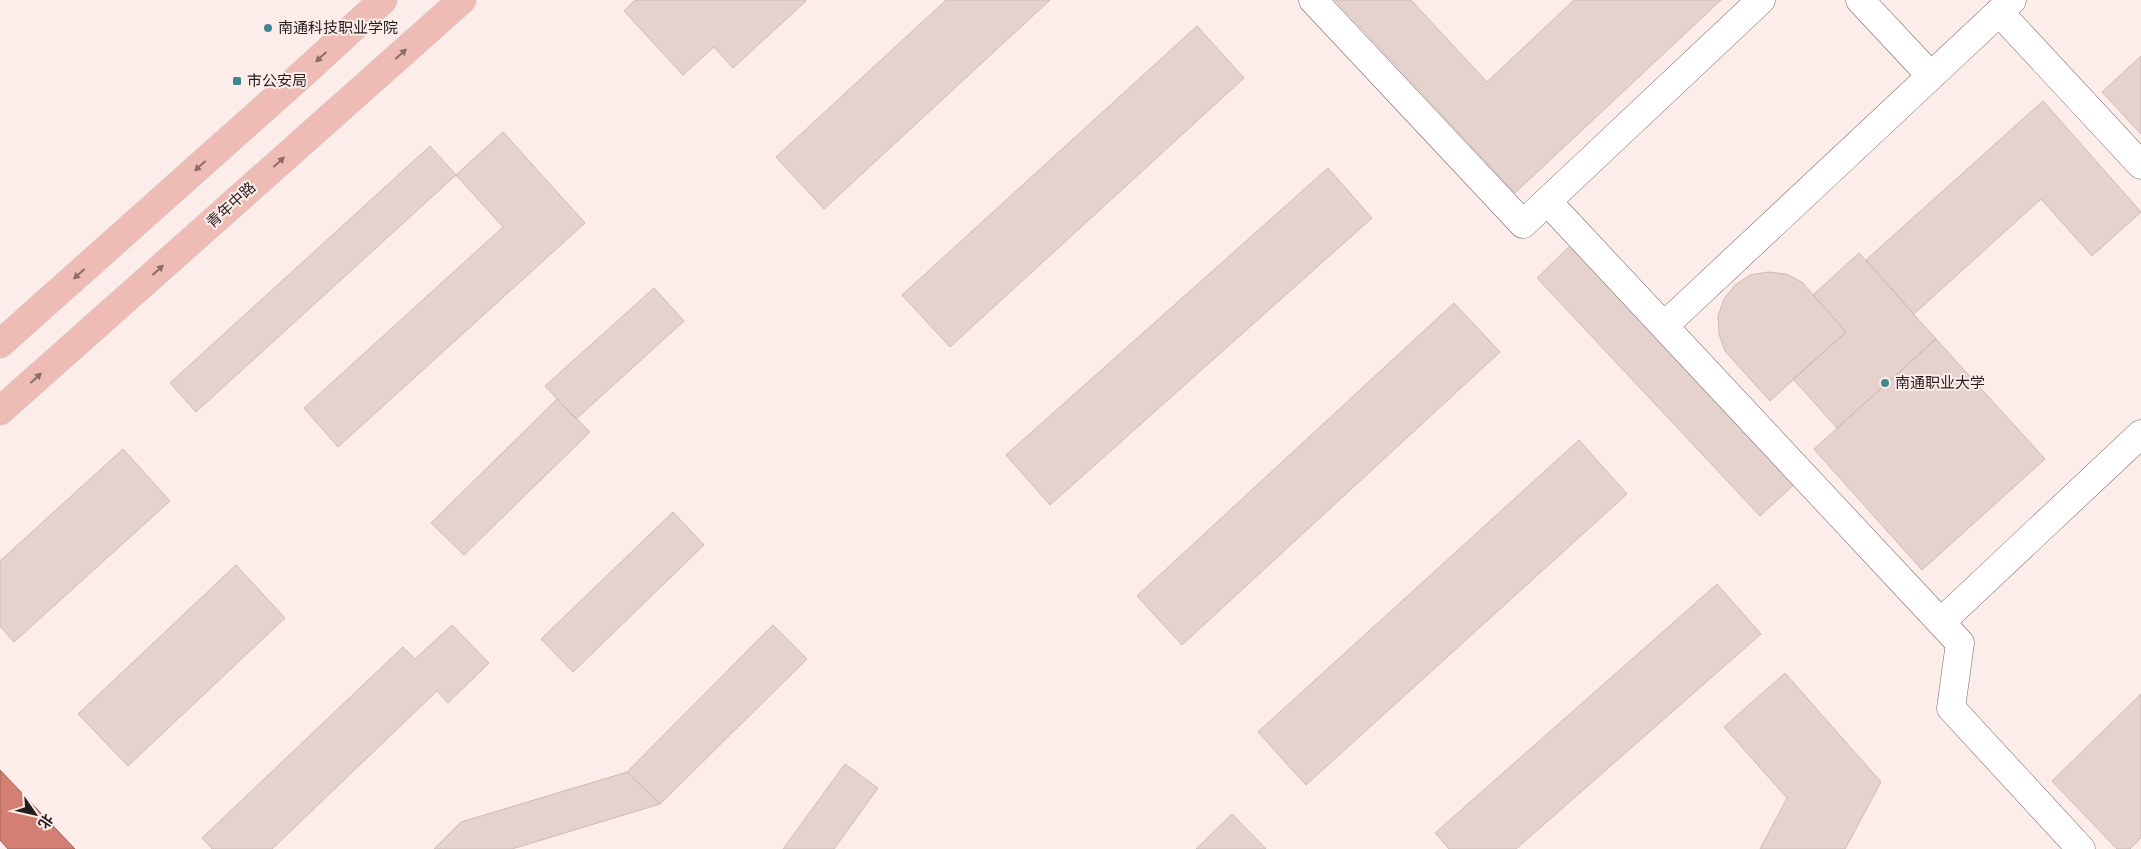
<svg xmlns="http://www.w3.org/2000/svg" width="2141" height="849" font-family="Figtree,'Noto Sans SC',sans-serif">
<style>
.water{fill:#d37f73;stroke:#9e6259}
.building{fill:#e5d1ce;stroke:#cdbab7}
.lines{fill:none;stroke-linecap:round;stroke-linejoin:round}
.minor-casing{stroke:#746361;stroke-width:29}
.major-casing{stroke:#d3d2d2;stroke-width:29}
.minor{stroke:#fff;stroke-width:28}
.major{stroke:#efbcb5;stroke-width:28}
.oneway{fill:#8a6c68}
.poi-dot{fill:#418792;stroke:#fdedea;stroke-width:2}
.labels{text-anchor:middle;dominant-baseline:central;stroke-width:4;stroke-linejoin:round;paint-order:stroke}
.poi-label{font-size:15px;fill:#241d1c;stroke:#fdedea;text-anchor:start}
.street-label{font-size:15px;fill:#241d1c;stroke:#fdedea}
</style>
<rect width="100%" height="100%" fill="#fdedea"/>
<path class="water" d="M0 770 75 849H8L0 840Z"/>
<path class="building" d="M635 0H805L806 1 733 68 714 47 683 75 624 11Z
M946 0H1050L824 209 776 157Z
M1335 0H1411L1487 82 1574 0H1721L1515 193Z
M1197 26 1244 78 950 347 902 295Z
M2141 56V134L2102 92Z
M2043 101 2141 212 2092 256 2041 199 1914 314 1866 260Z
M503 132 585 223 338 447 304 408 503 227 456 175Z
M430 146 456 175 196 412 170 383Z
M1328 168 1372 218 1050 505 1006 455Z
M1576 240 1800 479 1760 516 1537 278Z
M1859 253 1936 339 1837 428 1793 379 1846 332 1813 295Z
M1768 272 1786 274 1802 282 1846 332 1770 401 1725 351 1719 334 1718 316 1724 299 1735 285 1750 275Z
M654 288 684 321 576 419 545 386Z
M1454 303 1500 352 1182 645 1137 596Z
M1936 339 2045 459 1922 570 1814 449Z
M557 399 590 432 464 555 431 523Z
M1579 440 1627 494 1306 785 1258 732Z
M123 449 170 501 14 642 0 626V561Z
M673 512 704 545 573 672 541 639Z
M236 565 285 618 128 766 78 714Z
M1717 584 1761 634 1516 849H1449L1435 833Z
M452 625 489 663 448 703 437 691 272 849H212L202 838 403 647 415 659Z
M773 625 807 659 660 804 627 772Z
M1785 673 1881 782 1845 849H1760L1787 798 1724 727Z
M2141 694V838L2130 849H2117L2052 781Z
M845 764 878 788 834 849H783Z
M627 772 660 804 512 849H434L461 822Z
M1232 814 1266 849H1196Z"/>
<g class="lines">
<g class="minor-casing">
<path id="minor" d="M1313 0 1523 224 1761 0
M1860 0 1931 76
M1999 12 2141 165
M1547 201 1960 643 1951 708 2081 849
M1664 326 2012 0
M1941 622 2141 434"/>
</g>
<g class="major-casing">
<path id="major" d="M0 344 306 71 383 0
M0 411 462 0"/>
</g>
<use href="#minor" class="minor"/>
<use href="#major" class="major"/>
</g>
<defs><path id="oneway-solid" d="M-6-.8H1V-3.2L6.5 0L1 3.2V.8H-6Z" transform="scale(1.25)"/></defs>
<g class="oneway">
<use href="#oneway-solid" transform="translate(401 54) rotate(-42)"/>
<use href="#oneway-solid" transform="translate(321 57) rotate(137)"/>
<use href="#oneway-solid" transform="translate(279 162) rotate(-42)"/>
<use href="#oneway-solid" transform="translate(200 166) rotate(138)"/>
<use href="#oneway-solid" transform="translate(158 270) rotate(-42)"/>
<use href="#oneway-solid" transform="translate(79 274) rotate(138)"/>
<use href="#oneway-solid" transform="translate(36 378) rotate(-42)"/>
</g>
<g class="poi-dot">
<circle cx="268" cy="28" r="5"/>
<rect x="232" y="76" width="10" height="10" rx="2.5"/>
<circle cx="1885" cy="383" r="5"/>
</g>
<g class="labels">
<g class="poi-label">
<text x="278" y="28">南通科技职业学院</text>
<text x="247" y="81">市公安局</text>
<text x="1895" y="383">南通职业大学</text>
</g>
<g class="street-label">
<text transform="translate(231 205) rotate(-42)">青年中路</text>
</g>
</g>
<g transform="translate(35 814) rotate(124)" stroke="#fdedea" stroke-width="4" paint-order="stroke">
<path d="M0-4L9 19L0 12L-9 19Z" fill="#241d1c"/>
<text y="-8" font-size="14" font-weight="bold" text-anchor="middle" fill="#241d1c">北</text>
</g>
</svg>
